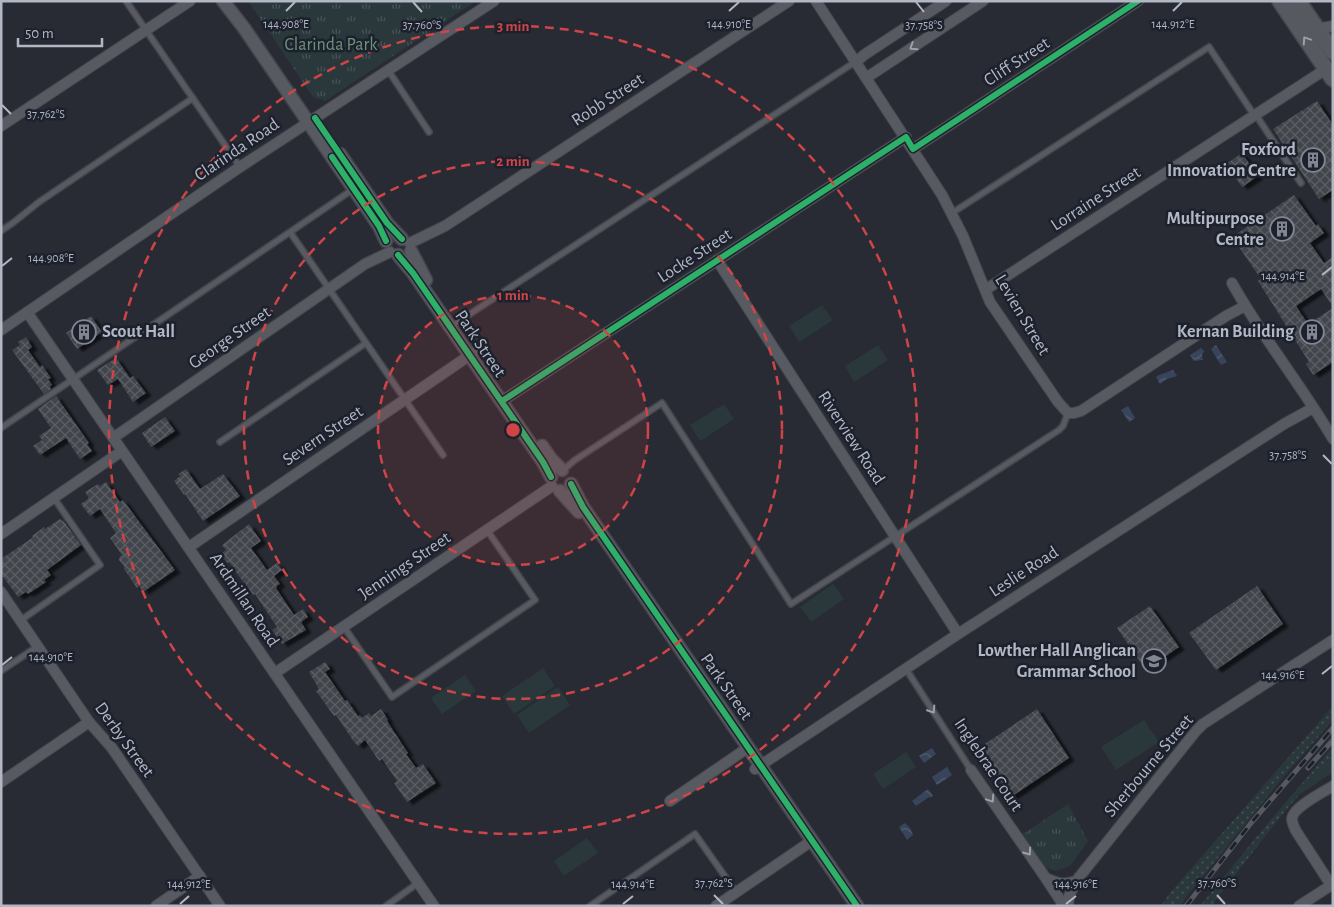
<svg xmlns="http://www.w3.org/2000/svg" width="1334" height="907" font-family="'Alegreya Sans',sans-serif">
<style>
.grass{fill:url(#grass-dots)}
.park{fill:url(#park-tufts)}
.pitch{fill:#2a383c}
.water{fill:url(#water-waves)}
.building{fill:url(#building-cross-hatch);filter:url(#shadow)}
.lines{fill:none;stroke-linecap:round;stroke-linejoin:round}
.service-casing{stroke:#44464c;stroke-width:8}
.minor-casing{stroke:#44464c;stroke-width:12}
.tertiary-casing{stroke:#44464c;stroke-width:15}
.secondary-casing{stroke:#44464c;stroke-width:18}
.service{stroke:#585a61;stroke-width:5}
.minor{stroke:#585a61;stroke-width:10}
.tertiary{stroke:#585a61;stroke-width:12}
.secondary{stroke:#565960;stroke-width:15}
.rail-casing{stroke:#56595f;stroke-width:5}
.rail{stroke:#1c212d;stroke-width:3;stroke-dasharray:9;stroke-linecap:butt}
.cycleway-casing{stroke:#1c212d;stroke-width:9}
.cycleway{stroke:#2db169;stroke-width:6}
.oneway{stroke:#9ba0ab}
.oneway2{stroke:#9ca0ab}
.ticks{fill:none;stroke:#b2b7c4;stroke-width:2}
.ring{fill:none;stroke:#cf4547;stroke-width:2.5;stroke-dasharray:9 6}
.labels{text-anchor:middle;dominant-baseline:central;stroke-width:5;stroke-linejoin:round;paint-order:stroke}
.park-label{font-size:18px;fill:#6b9379;stroke:#1c212d}
.street-label{font-size:18px;fill:#b2b7c4;stroke:#1c212d}
.poi-label{font-size:18px;font-weight:bold;fill:#b2b7c4;stroke:#1c212d;text-anchor:end}
.ticks-label{font-size:12px;text-anchor:middle;fill:#b2b7c4;stroke:#1c212d;stroke-width:5;stroke-linejoin:round;paint-order:stroke}
.centre{fill:#cf4547;stroke:#1c212d;stroke-width:2.5}
.ring-label{font-size:15px;text-anchor:middle;font-weight:bold;fill:#cf4547;stroke:#1c212d;stroke-width:5;stroke-linejoin:round;paint-order:stroke}
</style>
<defs>
<pattern id="grass-dots" width="8" height="8" patternUnits="userSpaceOnUse" patternTransform="scale(1.25)"><rect width="8" height="8" fill="#2a383c"/><path d="M2 2h.1M6 6h.1" fill="none" stroke="#465357" stroke-width="1.8" stroke-linecap="round"/></pattern>
<pattern id="park-tufts" width="24" height="20" patternUnits="userSpaceOnUse" patternTransform="scale(1.25)"><rect width="24" height="20" fill="#2a383c"/><path d="M3 7l-1-3M5 7V3M7 7l1-3M15 17l-1-3M17 17v-4M19 17l1-3" fill="none" stroke="#465357"/></pattern>
<pattern id="water-waves" width="16" height="10" patternUnits="userSpaceOnUse" patternTransform="scale(1.25)"><rect width="16" height="10" fill="#38445b"/><path d="M0 5q4-4 8 0t8 0" fill="none" stroke="#525d71"/></pattern>
<pattern id="building-cross-hatch" width="8" height="8" patternUnits="userSpaceOnUse" patternTransform="scale(1.25)"><rect width="8" height="8" fill="#42454c"/><path d="M0 0l8 8M0 8l8-8" fill="none" stroke="#5b5e64"/></pattern>
<filter id="shadow"><feDropShadow dx="5.5" dy="3" stdDeviation="1" flood-color="#0009"/></filter>
</defs>
<rect width="100%" height="100%" fill="#282b33"/>
<path class="grass" d="M1333 706V720L1285 775 1179 906H1161L1169 894Z
M1333 747V754L1298 793 1299 795 1281 816 1211 906H1200L1268 823Z"/>
<path class="park" d="M248 1H476L325 101 313 97Z
M1333 754V772L1299 795 1298 793Z
M1068 804 1088 841 1070 866 1056 871 1043 867 1023 834Z"/>
<path class="pitch" d="M822 305 833 320 799 342 789 326Z
M878 345 888 360 854 382 845 366Z
M724 404 734 419 700 441 690 425Z
M833 584 844 599 811 622 800 607Z
M543 668 555 686 514 714 502 696Z
M465 675 476 691 442 714 431 698Z
M558 687 570 705 529 733 517 715Z
M1144 720 1159 742 1116 770 1101 747Z
M906 752 916 767 883 789 873 774Z
M587 838 598 853 564 876 554 861Z"/>
<path class="water" d="M1216 345 1227 362 1221 365 1211 349Z
M1201 348 1204 351 1202 355 1203 360 1194 361 1190 355Z
M1173 370 1177 376 1167 379 1160 384 1156 377 1159 375Z
M1128 406 1135 418 1129 422 1121 410Z
M932 748 936 754 924 763 919 756Z
M947 767 952 775 937 785 932 777Z
M928 789 933 796 930 798 929 797 916 806 912 801Z
M905 823 910 828 913 835 907 840 899 827Z"/>
<path class="building" d="M1317 101 1333 125V190L1319 199 1273 129Z
M1242 153 1258 176 1242 187 1226 164Z
M1294 195 1316 226 1318 224 1324 233 1310 243 1324 263 1333 257V307L1321 289 1296 306 1308 324 1333 308V362L1313 375 1306 364 1309 362 1258 281 1261 279 1232 237Z
M91 316 102 332 77 349 66 333Z
M26 337 32 347 28 350 40 367 42 365 51 378 48 379 52 385 50 386 51 389 44 394 12 350 20 345 18 342Z
M116 358 130 378 133 376 146 393 133 402 118 379 108 385 97 370Z
M56 396 89 443 87 444 92 451 80 459 66 438 40 455 33 446 42 440 39 436 51 428 38 409Z
M165 417 175 431 151 447 142 433Z
M186 469 200 489 223 474 240 496 203 521 185 494 184 495 174 481 180 476 178 474Z
M106 482 120 502 123 500 175 570 143 592 139 586 137 588 124 569V566L119 560 120 556 122 555 110 538 116 533 100 509 90 516 81 504 89 498 85 492 98 484 100 486Z
M60 519 62 521 63 520 81 545 47 570 51 575 44 580 46 582 28 594 26 592 18 597 1 574V559L32 538 33 537 32 536 44 527 45 529Z
M249 524 261 541 251 548 267 570 277 563 282 570 274 576 280 584 276 586 277 587 276 588 294 615 303 609 308 617 301 622 306 630 282 644 272 630 277 627 255 594 253 595 245 583H244L229 562 227 563 221 554 226 550 222 545Z
M1257 586 1283 624 1216 670 1189 633Z
M1150 606 1179 647 1146 670 1117 628Z
M325 662 330 669 325 672 345 701 347 700 358 716 360 715 362 718 369 713 371 716 381 709 388 720 387 721 408 753 406 754 416 768 423 764 436 783 407 802 394 783 397 781 382 759 379 761 365 740 358 746 354 742 336 715 334 716 316 691 319 689 309 672Z
M1037 709 1069 758 1011 797 979 748Z"/>
<g class="lines">
<g class="service-casing">
<path id="service" d="M126 1 240 167
M388 70 429 132
M1256 115 1301 183
M952 213 1209 47 1254 115
M1 231 14 222 39 202 193 98
M290 232 443 455
M450 327 855 62
M1 428 352 190
M220 442 366 343
M563 470 575 460 662 403 791 604 1059 430 1063 426 1068 413
M21 620 100 565 54 498
M344 627 392 697 535 600 487 530
M906 669 971 770
M1 671 38 646
M386 906 418 883
M590 906 695 834 736 892"/>
</g>
<g class="minor-casing">
<path id="minor" d="M816 1 942 195 963 236 990 302 1058 402 1068 413H1074L1081 411 1226 316 1245 306
M1317 29 1333 26
M856 62 864 55 946 1
M866 78 983 1
M1 126 190 1
M913 149 1138 1
M410 243 445 226 789 1
M717 260 958 634
M1232 283C1262 337 1302 386 1333 439
M985 290 1326 69
M27 312 434 906
M1 330 240 167 494 1
M502 401 906 137
M113 438 365 264 390 252
M1 534 122 451
M189 547 476 351
M1 592 89 722 112 748 220 906
M275 673 552 486
M755 769 958 634 1284 424 1313 408
M971 770 1045 877 1064 906
M1 782 89 722
M670 801 749 747
M1046 878C1059 884 1063 885 1076 881
M1331 885 1296 831C1294 827 1292 823 1292 819 1292 808 1323 792 1333 786
M156 906 200 876
M716 906 813 840
M1068 906 1069 896 1076 881 1196 731 1203 724 1333 640
M1299 906 1333 884"/>
</g>
<g class="tertiary-casing">
<path id="tertiary" d="M223 1 244 28 379 226 386 241
M340 154 387 223 402 239
M411 251 426 280
M398 255 413 273 433 302 543 462 551 477
M542 446 551 459 562 470
M571 484 583 507 857 906
M560 491 579 512"/>
</g>
<g class="secondary-casing">
<path id="secondary" d="M1280 1 1333 79
M1298 1 1333 52"/>
</g>
<use href="#service" class="service"/>
<use href="#minor" class="minor"/>
<use href="#tertiary" class="tertiary"/>
<use href="#secondary" class="secondary"/>
<g class="rail-casing">
<path id="rail" d="M1308 768 1333 740
M1186 906 1251 823 1333 728"/>
</g>
<use href="#rail" class="rail"/>
<g class="cycleway-casing">
<path id="cycleway" d="M315 118 387 223 402 239
M332 157 379 226 386 241
M398 255 413 273 433 302 543 462 551 477
M502 401 906 137 913 149 1138 1
M571 484 583 507 857 906"/>
</g>
<use href="#cycleway" class="cycleway"/>
</g>
<defs><path id="oneway-chevron" d="M-2-3.5L2.5 0L-2 3.5" fill="none" stroke-width="1.6" stroke-linecap="round" stroke-linejoin="round" transform="scale(1.25)"/></defs>
<use class="oneway" href="#oneway-chevron" transform="translate(1306 40) rotate(-124)"/>
<g class="oneway2">
<use href="#oneway-chevron" transform="translate(913 47) rotate(147)"/>
<use href="#oneway-chevron" transform="translate(932 710) rotate(57)"/>
<use href="#oneway-chevron" transform="translate(991 799) rotate(56)"/>
<use href="#oneway-chevron" transform="translate(1028 852) rotate(55)"/>
</g>
<path class="ticks" d="M413 2 422 12M916 2 924 12M286 11 295 2M729 11 739 2M1173 11 1182 2M2 105 11 114M2 266 12 258M1322 275 1332 267M1323 455 1332 464M2 665 12 657M1322 674 1332 666M714 895 723 904M1217 895 1225 904M180 904 189 896M623 904 633 896M1066 904 1076 896"/>
<circle cx="513" cy="430" r="135" fill="#cf4547" fill-opacity=".12"/>
<g class="ring">
<circle cx="513" cy="430" r="135"/>
<circle cx="513" cy="430" r="269"/>
<circle cx="513" cy="430" r="404"/>
</g>
<defs>
<g id="building-ring" transform="scale(1.25)"><circle r="9.5" fill="#1c212d" stroke="#828691" stroke-width="1.5"/><path d="M-4-6H4V6H1V3H-1V6H-4ZM-2.5-4.3h1.7v1.8h-1.7ZM.8-4.3h1.7v1.8H.8ZM-2.5-1h1.7V.8h-1.7ZM.8-1h1.7V.8H.8Z" fill="#828691"/></g>
<g id="school-ring" transform="scale(1.25)"><circle r="9.5" fill="#1c212d" stroke="#828691" stroke-width="1.5"/><path d="M0-5L7-2L0 1L-7-2ZM-4 1L0 2.5L4 1V4Q0 6-4 4Z" fill="#828691"/></g>
</defs>
<g fill-rule="evenodd">
<use href="#building-ring" x="1313" y="160"/>
<use href="#building-ring" x="1282" y="229"/>
<use href="#building-ring" x="84" y="332"/>
<use href="#building-ring" x="1312" y="332"/>
<use href="#school-ring" x="1154" y="661"/>
</g>
<g class="labels">
<g class="park-label">
<text x="331" y="45">Clarinda Park</text>
</g>
<g class="street-label">
<text transform="translate(1017 62) rotate(-33)">Cliff Street</text>
<text transform="translate(608 100) rotate(-33)">Robb Street</text>
<text transform="translate(237 150) rotate(-34)">Clarinda Road</text>
<text transform="translate(1096 199) rotate(-33)">Lorraine Street</text>
<text transform="translate(695 256) rotate(-33)">Locke Street</text>
<text transform="translate(1022 315) rotate(59)">Levien Street</text>
<text transform="translate(230 338) rotate(-35)">George Street</text>
<text transform="translate(480 344) rotate(56)">Park Street</text>
<text transform="translate(323 436) rotate(-34)">Severn Street</text>
<text transform="translate(851 438) rotate(57)">Riverview Road</text>
<text transform="translate(405 566) rotate(-34)">Jennings Street</text>
<text transform="translate(1024 572) rotate(-33)">Leslie Road</text>
<text transform="translate(244 600) rotate(56)">Ardmillan Road</text>
<text transform="translate(726 687) rotate(55)">Park Street</text>
<text transform="translate(124 740) rotate(54)">Derby Street</text>
<text transform="translate(988 765) rotate(56)">Inglebrae Court</text>
<text transform="translate(1149 766) rotate(-50)">Sherbourne Street</text>
</g>
<g class="poi-label">
<text x="1296" y="150">Foxford<tspan x="1296" dy="21">Innovation Centre</tspan></text>
<text x="1264" y="219">Multipurpose<tspan x="1264" dy="21">Centre</tspan></text>
<text x="102" y="332" text-anchor="start">Scout Hall</text>
<text x="1294" y="332">Kernan Building</text>
<text x="1136" y="651">Lowther Hall Anglican<tspan x="1136" dy="21">Grammar School</tspan></text>
</g>
</g>
<g class="ticks-label">
<text x="1173" y="28">144.912°E</text>
<text x="286" y="28">144.908°E</text>
<text x="729" y="28">144.910°E</text>
<text x="422" y="29">37.760°S</text>
<text x="924" y="29">37.758°S</text>
<text x="46" y="118">37.762°S</text>
<text x="51" y="262">144.908°E</text>
<text x="1283" y="280">144.914°E</text>
<text x="1288" y="459">37.758°S</text>
<text x="51" y="661">144.910°E</text>
<text x="1283" y="679">144.916°E</text>
<text x="714" y="887">37.762°S</text>
<text x="1217" y="887">37.760°S</text>
<text x="189" y="888">144.912°E</text>
<text x="633" y="888">144.914°E</text>
<text x="1076" y="888">144.916°E</text>
</g>
<circle cx="513" cy="430" r="8" class="centre"/>
<g class="ring-label">
<text x="513" y="31">3 min</text>
<text x="513" y="166">2 min</text>
<text x="513" y="300">1 min</text>
</g>
<rect width="1334" height="907" fill="none" stroke="#b2b7c4" stroke-width="5"/>
<path d="M18 38v8h84v-8" fill="none" stroke="#b2b7c4" stroke-width="2.5"/>
<text x="25" y="38" font-size="15" fill="#b2b7c4" stroke="#1c212d" stroke-width="4" paint-order="stroke">50 m</text>
</svg>
